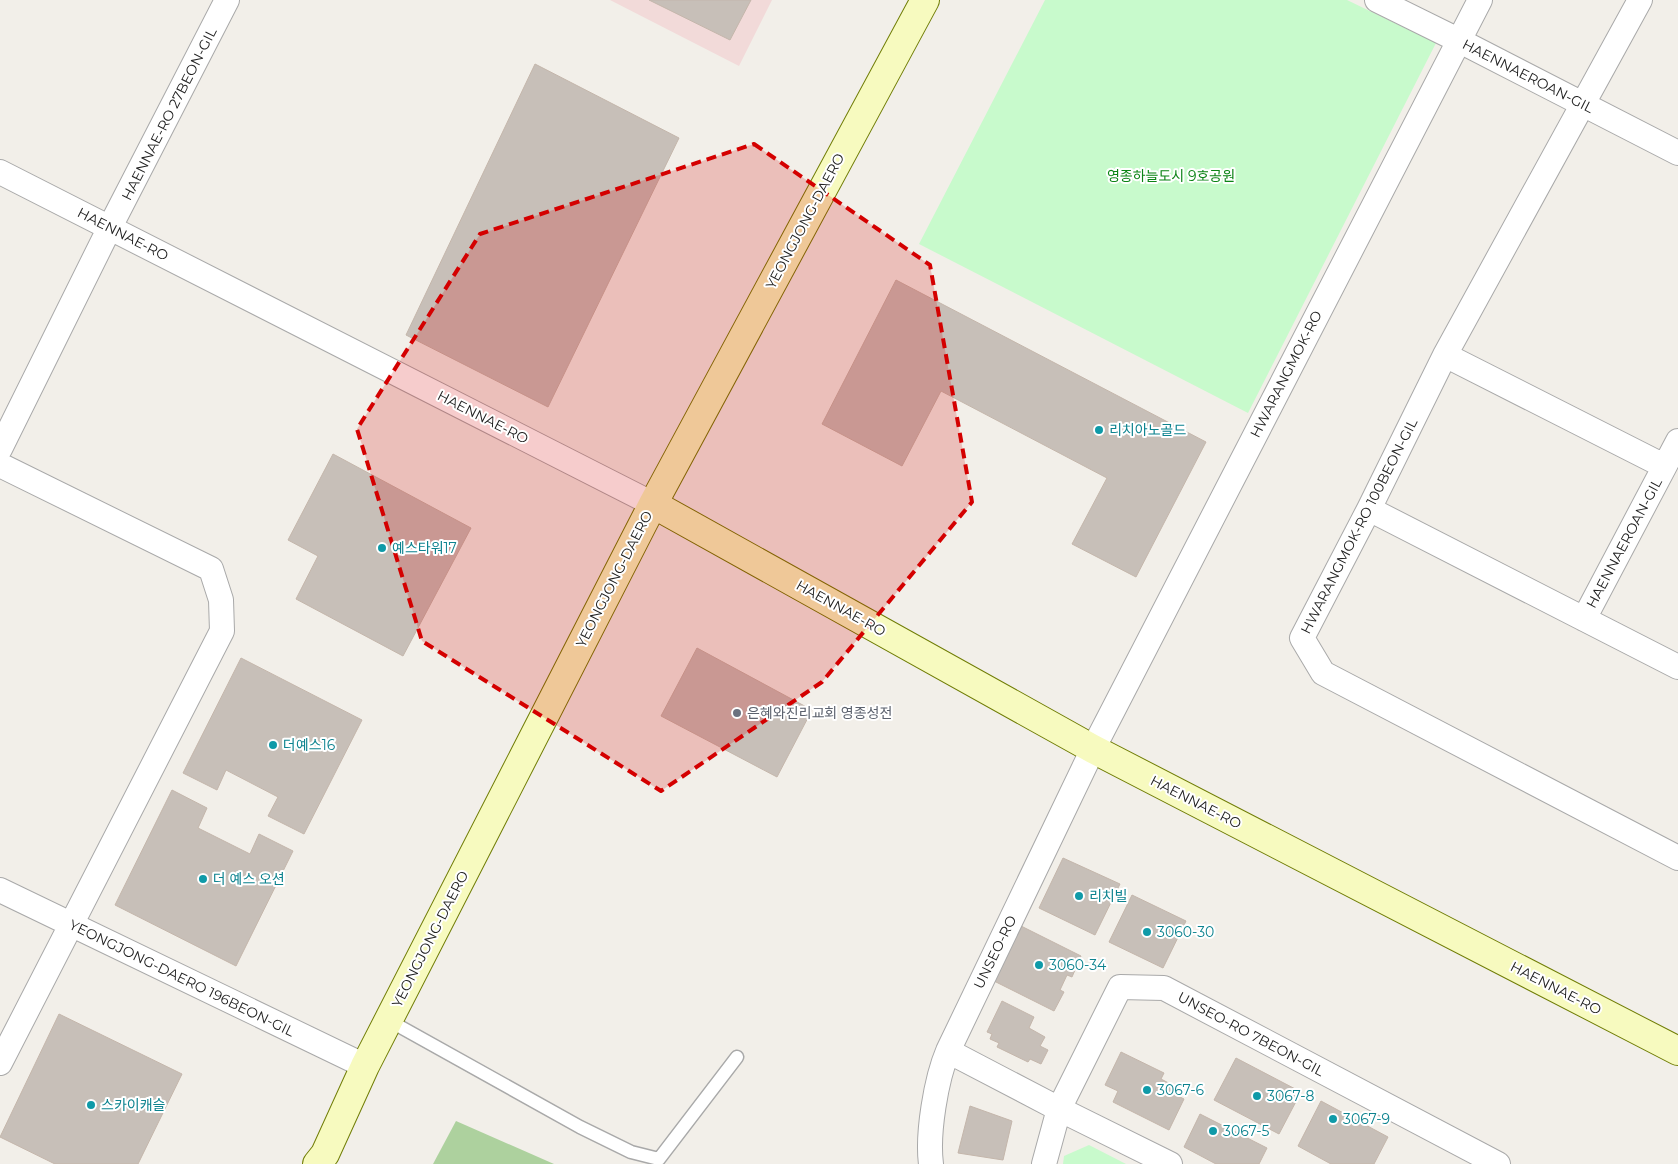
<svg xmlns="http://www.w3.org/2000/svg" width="1678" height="1164" font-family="Montserrat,'Noto Sans KR',sans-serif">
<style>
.commercial{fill:#f2dad9}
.forest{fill:#add19e}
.park{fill:#c8facc}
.building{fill:#c7bfb8;stroke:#c4b6ab}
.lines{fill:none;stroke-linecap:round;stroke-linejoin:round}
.service-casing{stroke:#a9a9a9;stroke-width:15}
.minor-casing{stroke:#a9a9a9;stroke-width:26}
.secondary-casing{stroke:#707d05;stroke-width:30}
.service{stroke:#fff;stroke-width:12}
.minor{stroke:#fff;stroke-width:24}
.secondary{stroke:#f7fabf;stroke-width:28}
.marked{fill:#d40000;fill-opacity:0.2;stroke:#d40000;stroke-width:4;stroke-dasharray:10 6;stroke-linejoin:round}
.culture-dot{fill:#0f9aa8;stroke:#fff;stroke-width:2}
.worship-dot{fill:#6b7280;stroke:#fff;stroke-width:2}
.labels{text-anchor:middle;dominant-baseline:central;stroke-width:4;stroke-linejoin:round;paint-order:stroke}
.street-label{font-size:14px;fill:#222;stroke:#fff}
.park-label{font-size:14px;fill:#0c8416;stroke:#fff}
.culture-label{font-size:14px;fill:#0d838f;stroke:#fff;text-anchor:start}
.worship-label{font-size:14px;fill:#5b616d;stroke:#fff;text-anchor:start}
</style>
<rect width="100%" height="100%" fill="#f2efe9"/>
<path class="commercial" d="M610 0H772L739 66Z"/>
<path class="forest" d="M456 1121 554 1164H433Z"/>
<path class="park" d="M1045 0H1347L1436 43 1248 413 919 244Z
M1089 1145 1126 1164H1063L1064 1156Z"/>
<path class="building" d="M649 0H751L730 40Z
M535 64 679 138 548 407 406 335Z
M896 280 1206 442 1136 577 1072 544 1107 478 941 391 902 466 822 424Z
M333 454 471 528 403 656 296 599 318 556 288 540Z
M697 648 812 710 777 777 661 716Z
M241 658 362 720 304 834 268 816 278 797 226 770 217 790 183 773Z
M172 790 207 808 198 828 250 854 259 834 293 851 236 966 115 905Z
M1063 858 1120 884 1095 935 1039 908Z
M1132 895 1186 921 1163 968 1109 942Z
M1021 926 1081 956 1072 977 1067 975 1060 990 1064 992 1054 1011 994 981Z
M1002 1001 1034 1017 1029 1028 1045 1037 1040 1046 1048 1050 1041 1064 1030 1059 1028 1062 997 1047 999 1043 990 1039 992 1034 987 1032Z
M59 1014 182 1074 138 1164H55L0 1137Z
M1121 1052 1164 1073 1161 1079 1180 1089 1176 1095 1184 1099 1169 1130 1113 1102 1118 1091 1105 1085Z
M1236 1058 1301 1092 1279 1134 1214 1100Z
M1321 1101 1388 1137 1374 1164H1331L1298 1146Z
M970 1106 1012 1121 1003 1160 958 1153Z
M1200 1114 1267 1148 1259 1164H1216L1184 1147Z"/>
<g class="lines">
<g class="service-casing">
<path id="service" d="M388 1020 580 1127 631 1152 659 1159 737 1057"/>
</g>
<g class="minor-casing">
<path id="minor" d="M1377 0 1458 40 1678 153
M1640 0 1445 355 1369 509 1302 638 1323 673 1678 858
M0 172 653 504
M1445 355 1664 466
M0 449 110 227 227 0
M0 465 211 569 221 600 222 631 0 1063
M1369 509 1678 667
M1584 619 1678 441
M0 890 365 1066
M948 1051 1059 1109 1170 1164
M931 1164C927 1134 936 1079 948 1051L1093 749 1480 0
M1044 1164 1059 1109 1120 987 1164 988 1498 1164"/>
</g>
<g class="secondary-casing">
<path id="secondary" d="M653 504 1093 749 1678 1051
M317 1164 325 1154 365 1066 653 504 925 0"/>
</g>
<use href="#service" class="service"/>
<use href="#minor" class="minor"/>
<use href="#secondary" class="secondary"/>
</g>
<path class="marked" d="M754 144 930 265 972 502 822 682 661 791 422 641 357 429 480 234Z"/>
<g class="culture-dot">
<circle cx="1099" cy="430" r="5"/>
<circle cx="382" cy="548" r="5"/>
<circle cx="273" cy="745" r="5"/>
<circle cx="203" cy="879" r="5"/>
<circle cx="1079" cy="896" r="5"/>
<circle cx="1147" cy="932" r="5"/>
<circle cx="1039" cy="965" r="5"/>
<circle cx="1147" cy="1090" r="5"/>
<circle cx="1257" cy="1096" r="5"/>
<circle cx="91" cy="1105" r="5"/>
<circle cx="1333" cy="1119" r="5"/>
<circle cx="1213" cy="1131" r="5"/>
</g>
<circle class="worship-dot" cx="737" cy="713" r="5"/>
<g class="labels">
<g class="street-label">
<text transform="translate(1528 76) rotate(27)">HAENNAEROAN-GIL</text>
<text transform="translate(169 114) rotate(-63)">HAENNAE-RO 27BEON-GIL</text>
<text transform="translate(805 221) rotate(-62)">YEONGJONG-DAERO</text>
<text transform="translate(123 234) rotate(27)">HAENNAE-RO</text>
<text transform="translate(1286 374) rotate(-63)">HWARANGMOK-RO</text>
<text transform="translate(483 417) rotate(27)">HAENNAE-RO</text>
<text transform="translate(1359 526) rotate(-63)">HWARANGMOK-RO 100BEON-GIL</text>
<text transform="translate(1624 543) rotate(-62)">HAENNAEROAN-GIL</text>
<text transform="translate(614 579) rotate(-63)">YEONGJONG-DAERO</text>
<text transform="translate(841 608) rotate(29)">HAENNAE-RO</text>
<text transform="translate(1196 802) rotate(27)">HAENNAE-RO</text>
<text transform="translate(430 939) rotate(-63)">YEONGJONG-DAERO</text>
<text transform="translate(995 952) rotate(-64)">UNSEO-RO</text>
<text transform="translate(182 978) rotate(26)">YEONGJONG-DAERO 196BEON-GIL</text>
<text transform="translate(1556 988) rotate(27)">HAENNAE-RO</text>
<text transform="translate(1251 1034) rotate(28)">UNSEO-RO 7BEON-GIL</text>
</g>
<g class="park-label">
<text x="1171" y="176">영종하늘도시 9호공원</text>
</g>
<g class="culture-label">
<text x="1109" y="430">리치아노골드</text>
<text x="392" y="548">예스타워17</text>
<text x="283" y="745">더예스16</text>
<text x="213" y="879">더 예스 오션</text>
<text x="1089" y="896">리치빌</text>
<text x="1157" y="932">3060-30</text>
<text x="1049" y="965">3060-34</text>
<text x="1157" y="1090">3067-6</text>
<text x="1267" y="1096">3067-8</text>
<text x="101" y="1105">스카이캐슬</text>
<text x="1343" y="1119">3067-9</text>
<text x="1223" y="1131">3067-5</text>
</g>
<g class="worship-label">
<text x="747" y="713">은혜와진리교회 영종성전</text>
</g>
</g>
</svg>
